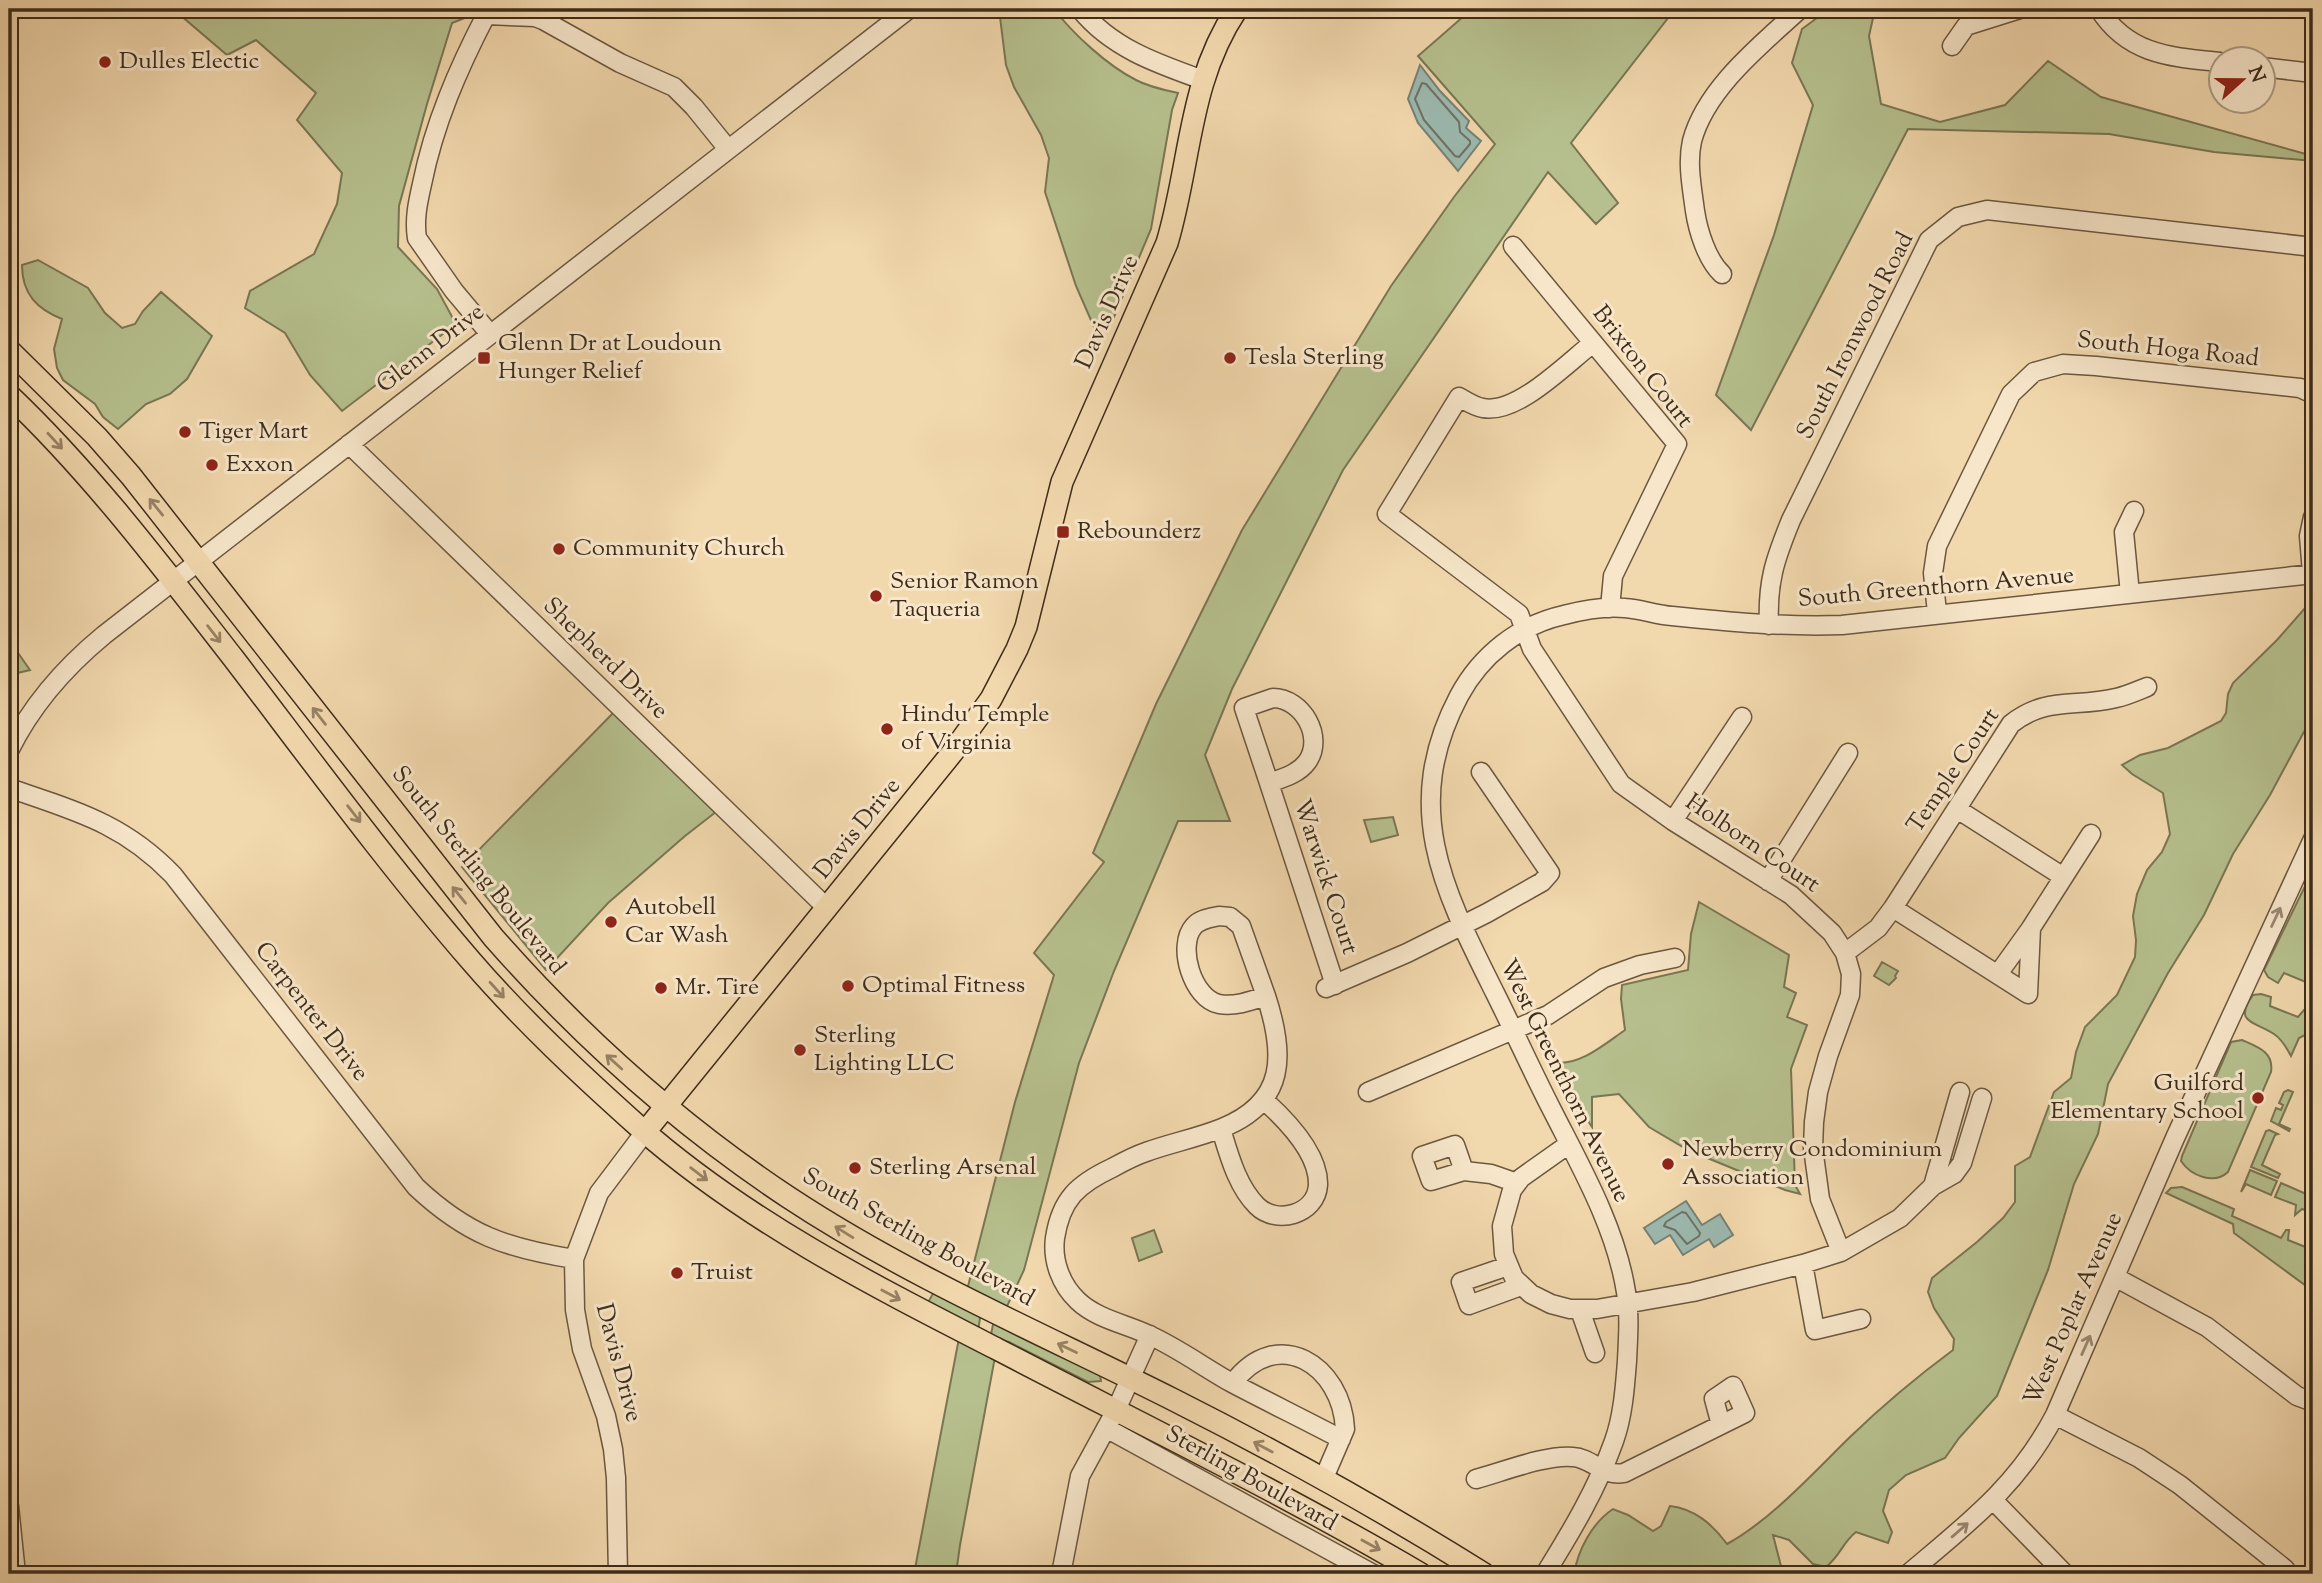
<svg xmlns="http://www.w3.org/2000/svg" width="2322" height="1583" font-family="'Sorts Mill Goudy',serif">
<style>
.green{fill:#b6c08e;stroke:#7a7654;stroke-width:2}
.water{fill:#9cb9af;stroke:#768174;stroke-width:2}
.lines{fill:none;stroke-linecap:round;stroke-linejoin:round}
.shore{stroke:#6d7265;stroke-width:2}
.minor-casing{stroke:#6b5740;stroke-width:21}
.major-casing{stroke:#3e2c1b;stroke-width:24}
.minor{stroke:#f7e6ca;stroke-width:18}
.major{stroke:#f2d8ad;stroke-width:21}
.oneway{stroke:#988264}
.oneway2{stroke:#9a8972}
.poi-dot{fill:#8f2418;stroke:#f7e6ca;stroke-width:2.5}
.labels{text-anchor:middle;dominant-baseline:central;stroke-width:6;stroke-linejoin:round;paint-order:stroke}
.poi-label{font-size:24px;fill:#3e2c1b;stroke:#f7e6ca;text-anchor:start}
.street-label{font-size:24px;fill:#3e2c1b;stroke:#f7e6ca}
</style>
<rect width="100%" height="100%" fill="#f2d8ad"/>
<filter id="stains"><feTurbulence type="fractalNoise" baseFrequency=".00286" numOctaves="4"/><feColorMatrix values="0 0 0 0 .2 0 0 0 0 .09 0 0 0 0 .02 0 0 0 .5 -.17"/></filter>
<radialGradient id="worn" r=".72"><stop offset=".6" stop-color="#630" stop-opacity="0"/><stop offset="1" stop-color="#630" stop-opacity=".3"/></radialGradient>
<path class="green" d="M173 9H487L452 23 427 104 399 206 398 247 437 289 456 324 342 411 310 375 285 333 245 308 250 291 314 254 337 204 342 173 297 120 316 93 256 40 227 55Z
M999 9H1054C1073 34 1108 66 1136 80 1149 87 1164 90 1178 93L1172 110 1151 229 1109 329 1094 327 1076 286 1045 192 1049 158 1041 135 1014 87 1006 65Z
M1472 9H1675L1571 143 1618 203 1596 224 1548 172 1343 470 1232 689 1205 755 1230 821H1178L1114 971 1079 1063 1024 1270 1002 1317 965 1298 1015 1102 1054 975 1034 953 1104 862 1093 853 1156 704 1242 530 1391 286 1454 197 1495 144 1418 56Z
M1829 9H1875L1869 36 1881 104 1940 122 2005 105 2048 61 2101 97 2313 156V161L2214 152 2109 134 1908 129 1751 430 1716 395 1774 235 1813 105 1792 63 1802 29Z
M38 260 88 288 105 313 122 328 135 324 143 311 161 292 212 336 187 379 170 394 146 404 118 429 103 417 95 404 63 380 57 368 54 349 62 319C37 309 22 294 22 265Z
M2313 599V715L2270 795 2233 854 2204 915 2168 973 2108 1084 2098 1134 2074 1184 2048 1270 1997 1396 1959 1438 1945 1458 1906 1475 1889 1490 1883 1511 1892 1532 1888 1543 1856 1532C1842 1543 1841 1555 1826 1567L1813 1564 1789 1540 1773 1535 1783 1574H1574C1578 1550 1592 1523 1613 1509L1628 1515 1653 1531 1661 1526 1670 1506C1695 1509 1712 1524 1727 1544 1771 1520 1814 1472 1850 1437 1881 1407 1918 1376 1953 1350L1954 1339 1934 1308 1928 1292 1932 1278 1977 1242 2003 1218 2015 1202V1166L2030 1157 2054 1092 2071 1078 2076 1052 2085 1027 2117 995 2135 957 2136 940 2133 916 2137 894 2147 870 2162 852 2170 834 2163 793 2132 774 2122 765 2140 755 2168 748 2221 721 2226 713 2228 694 2233 683 2277 640Z
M9 640 30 670 9 675Z
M619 707 721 808 685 836 608 903 546 970 462 867Z
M1393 817 1398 835 1371 842 1364 820Z
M2313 870V985L2284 973 2278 983 2268 977 2264 970Z
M1699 902 1789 955 1784 987 1796 993 1787 1017 1807 1025 1791 1069 1795 1185 1800 1194 1785 1190 1688 1150 1649 1127 1619 1094 1592 1097V1127L1568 1091 1554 1062C1579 1067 1606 1043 1625 1030L1621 999 1622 985 1688 970 1691 934Z
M1882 962 1898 971 1895 976 1896 978 1889 985 1874 976Z
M2261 994 2271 997 2270 1006 2298 1017 2304 1010 2313 1014V1027L2311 1032 2299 1038 2291 1056C2287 1049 2283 1040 2274 1034 2254 1021 2233 1023 2253 995Z
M2242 1040C2258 1047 2274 1052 2271 1072L2228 1172C2214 1185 2191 1176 2181 1161L2182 1156 2231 1042Z
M2288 1090 2293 1092 2279 1124 2290 1129 2289 1131 2271 1121 2276 1108 2281 1110 2283 1105 2279 1103 2284 1092Z
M2269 1130 2278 1134 2275 1135 2262 1165 2280 1174 2278 1178 2251 1167 2266 1131Z
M2250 1170 2277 1181 2271 1195 2246 1184 2241 1192Z
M2281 1183 2313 1197V1213L2302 1209 2295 1215 2296 1205 2275 1197Z
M2182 1187 2234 1209 2232 1216 2281 1238 2286 1230H2289L2288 1240 2313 1250V1291L2234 1233 2233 1224 2166 1193 2171 1188Z
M1154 1230 1162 1252 1139 1261 1132 1238Z
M935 1290 981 1311 978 1332 926 1306Z
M994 1320 1100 1375 1101 1381 1088 1382 1009 1342 990 1339Z
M959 1338 995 1357 960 1545 956 1574H914Z"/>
<path class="water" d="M1420 65 1440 91 1469 121 1466 128 1481 141 1458 171 1418 123 1408 99Z
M1686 1201 1702 1225 1720 1214 1733 1235 1714 1247 1709 1239 1683 1255 1670 1235 1655 1244 1644 1228Z"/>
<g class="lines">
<path class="shore" d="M1422 83 1426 84 1459 122 1460 132 1470 141V144L1459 157 1455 156 1424 120 1415 99Z
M1682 1212 1686 1213 1700 1233 1699 1236 1687 1244 1675 1230 1664 1226 1666 1222Z"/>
<g class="minor-casing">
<path id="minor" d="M1080 9C1111 48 1158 64 1203 80
M2099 9C2128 55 2171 57 2220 62
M9 11 11 9
M1952 46 1966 26 2020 9
M2262 67 2313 73
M1513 246 1677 444 1613 576 1610 608
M1722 274C1707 260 1698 231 1695 211 1692 188 1687 163 1692 141 1706 88 1762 44 1800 9
M490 334 454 291 417 238C414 219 418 202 422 184 434 124 458 69 486 15L535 17 543 20 620 63 674 87 694 107 728 149
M1593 343C1567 363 1517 415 1483 408 1475 407 1466 401 1459 397L1387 514 1519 614 1532 649 1621 784 1673 821 1791 895 1832 933 1845 953 1851 974 1850 995 1828 1056 1818 1092 1814 1122 1813 1148 1820 1199 1841 1252
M349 444 827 908
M2312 573 2309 536 2313 517
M2130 594 2124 532 2134 511
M1937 613 1933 573 1937 546 2011 394 2034 372 2063 364 2096 366 2300 388 2313 394
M1769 625C1767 582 1775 559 1791 520L1929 240 1958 217 1987 210 2313 247
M1273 698C1302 698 1325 737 1307 762 1298 774 1283 778 1269 783L1244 708Z
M9 751C32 704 64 668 104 635L909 9
M1269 783 1335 985
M9 788C75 811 123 823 173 875L416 1187C467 1235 506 1248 574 1259
M1957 809 2062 876
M1673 821 1742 717
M1768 881 1848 753
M1893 908 2028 994 2031 928
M1219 916 1230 917 1241 926 1266 996C1251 1001 1234 1007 1219 1004 1193 999 1176 946 1194 926 1200 919 1210 918 1219 916Z
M1845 953 1878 928 1893 908 2011 724C2046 696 2075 708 2116 698 2126 696 2137 691 2147 687
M1998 974 2031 928 2091 834
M1326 988 1407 953 1487 913 1542 882 1550 873 1481 772
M1266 996C1285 1054 1287 1102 1222 1128 1197 1138 1171 1143 1146 1152 1134 1156 1123 1162 1112 1168 1078 1184 1061 1199 1055 1238 1052 1261 1061 1285 1078 1301 1097 1319 1126 1324 1149 1335 1178 1348 1205 1368 1232 1383 1268 1402 1305 1420 1341 1439
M1368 1092 1548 1015 1604 978 1640 965 1675 958
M1221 1129C1229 1155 1237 1186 1257 1206 1276 1225 1316 1215 1318 1185 1319 1154 1286 1120 1265 1101
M1569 1144 1521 1178 1512 1190 1502 1226 1504 1254 1514 1278 1531 1294 1551 1304 1570 1309H1597L1693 1292 1803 1264 1841 1252 1900 1218 1933 1186 1954 1174 1962 1163 1982 1098
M1455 1145 1464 1171 1431 1181 1422 1156Z
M1464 1171 1491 1174 1517 1183
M1933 1186 1960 1092
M1803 1264 1815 1330 1861 1319
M1508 1266 1461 1282 1469 1305 1521 1286
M2115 1277 2207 1327 2297 1396 2313 1402
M1580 1310 1595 1353
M1233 1383C1277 1324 1342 1365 1345 1429L1323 1480
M2055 1415 2139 1458 2180 1485 2285 1569
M1106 1428 1373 1574
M1476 1479C1502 1472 1548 1454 1573 1457 1592 1458 1603 1477 1624 1473L1745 1413 1733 1386 1714 1399 1721 1425
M1994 1501 2065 1574
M9 1506 16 1574
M618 1574 616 1478 613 1449 606 1416 582 1349 575 1310 574 1259 599 1193 645 1132
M1061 1574 1080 1476 1116 1410 1150 1335
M1545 1574C1571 1532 1597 1489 1614 1441 1623 1416 1625 1387 1627 1361 1628 1338 1630 1315 1626 1292 1616 1228 1581 1167 1552 1110 1532 1071 1514 1031 1495 993 1444 891 1400 808 1459 696 1481 655 1519 625 1564 615 1583 610 1605 606 1625 608 1641 609 1656 615 1672 616 1729 622 1785 627 1842 625L2313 574
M1908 1574C1967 1524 2018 1486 2055 1415L2175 1138 2313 839"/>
</g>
<g class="major-casing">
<path id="major" d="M9 350 97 437 131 476 493 937C580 1036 678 1124 788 1197 909 1277 1043 1334 1172 1399 1279 1453 1384 1511 1484 1574
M9 395C93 475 163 568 234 659 312 761 388 865 472 962 523 1021 581 1075 639 1127 746 1221 872 1285 997 1349 1139 1423 1283 1493 1421 1574
M645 1132 952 753 991 699 1017 649 1026 627 1062 482 1167 243C1191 163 1188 82 1237 9"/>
</g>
<use href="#minor" class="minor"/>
<use href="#major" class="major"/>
</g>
<defs><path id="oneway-shaft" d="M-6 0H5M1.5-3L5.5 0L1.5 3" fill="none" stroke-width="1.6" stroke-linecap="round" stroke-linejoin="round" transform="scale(1.75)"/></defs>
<g class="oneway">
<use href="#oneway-shaft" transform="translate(55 441) rotate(47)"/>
<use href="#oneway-shaft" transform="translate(156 507) rotate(-129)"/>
<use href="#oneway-shaft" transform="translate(214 634) rotate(52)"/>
<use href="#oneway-shaft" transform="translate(319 716) rotate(-128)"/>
<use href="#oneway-shaft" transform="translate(354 814) rotate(52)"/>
<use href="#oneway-shaft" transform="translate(459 895) rotate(-129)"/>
<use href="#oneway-shaft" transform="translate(497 990) rotate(48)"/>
<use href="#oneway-shaft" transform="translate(614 1062) rotate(-138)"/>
<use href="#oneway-shaft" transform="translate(699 1174) rotate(37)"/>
<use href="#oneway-shaft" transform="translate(844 1232) rotate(-148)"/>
<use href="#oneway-shaft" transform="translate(891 1295) rotate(28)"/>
<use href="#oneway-shaft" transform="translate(1067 1348) rotate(-154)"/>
<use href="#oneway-shaft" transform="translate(1263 1447) rotate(-152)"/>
<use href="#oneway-shaft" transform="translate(1371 1545) rotate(29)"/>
</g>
<g class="oneway2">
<use href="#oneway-shaft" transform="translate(2276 917) rotate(-65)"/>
<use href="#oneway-shaft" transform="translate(2086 1345) rotate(-66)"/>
<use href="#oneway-shaft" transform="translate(1960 1530) rotate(-41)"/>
</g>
<g class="poi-dot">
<circle cx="105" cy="62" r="7"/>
<rect x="477" y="351" width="14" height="14" rx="3.5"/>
<circle cx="1230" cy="358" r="7"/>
<circle cx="185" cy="432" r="7"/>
<circle cx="212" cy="465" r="7"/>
<rect x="1056" y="525" width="14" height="14" rx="3.5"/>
<circle cx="559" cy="549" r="7"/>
<circle cx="876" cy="596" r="7"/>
<circle cx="887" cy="729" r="7"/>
<circle cx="611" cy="922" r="7"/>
<circle cx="848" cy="986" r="7"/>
<circle cx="661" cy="988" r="7"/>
<circle cx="800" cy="1050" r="7"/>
<circle cx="2258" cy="1098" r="7"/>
<circle cx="1668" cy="1164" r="7"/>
<circle cx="855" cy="1168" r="7"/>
<circle cx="677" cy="1273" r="7"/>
</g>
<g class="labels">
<g class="poi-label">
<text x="119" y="62">Dulles Electic</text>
<text x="498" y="344">Glenn Dr at Loudoun<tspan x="498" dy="28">Hunger Relief</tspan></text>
<text x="1244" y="358">Tesla Sterling</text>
<text x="199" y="432">Tiger Mart</text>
<text x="226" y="465">Exxon</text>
<text x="1077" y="532">Rebounderz</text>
<text x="573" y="549">Community Church</text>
<text x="890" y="582">Senior Ramon<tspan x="890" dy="28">Taqueria</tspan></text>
<text x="901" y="715">Hindu Temple<tspan x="901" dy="28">of Virginia</tspan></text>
<text x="625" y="908">Autobell<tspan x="625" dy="28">Car Wash</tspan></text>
<text x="862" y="986">Optimal Fitness</text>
<text x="675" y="988">Mr. Tire</text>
<text x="814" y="1036">Sterling<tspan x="814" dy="28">Lighting LLC</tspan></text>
<text x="2244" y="1084" text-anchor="end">Guilford<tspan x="2244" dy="28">Elementary School</tspan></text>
<text x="1682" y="1150">Newberry Condominium<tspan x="1682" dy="28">Association</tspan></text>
<text x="869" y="1168">Sterling Arsenal</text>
<text x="691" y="1273">Truist</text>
</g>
<g class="street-label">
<text transform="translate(1108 312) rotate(-66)">Davis Drive</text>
<text transform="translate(1856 336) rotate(-63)">South Ironwood Road</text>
<text transform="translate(431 349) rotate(-38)">Glenn Drive</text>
<text transform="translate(2168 350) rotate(6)">South Hoga Road</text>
<text transform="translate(1642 367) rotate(52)">Brixton Court</text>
<text transform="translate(1936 588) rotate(-5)">South Greenthorn Avenue</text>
<text transform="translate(605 659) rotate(44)">Shepherd Drive</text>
<text transform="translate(1954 771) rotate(-56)">Temple Court</text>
<text transform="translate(858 829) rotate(-51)">Davis Drive</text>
<text transform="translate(1752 844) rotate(34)">Holborn Court</text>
<text transform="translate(478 871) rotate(51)">South Sterling Boulevard</text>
<text transform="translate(1325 877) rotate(72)">Warwick Court</text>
<text transform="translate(311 1012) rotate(52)">Carpenter Drive</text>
<text transform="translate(1564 1081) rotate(64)">West Greenthorn Avenue</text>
<text transform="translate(918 1238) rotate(29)">South Sterling Boulevard</text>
<text transform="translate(2074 1309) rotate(-66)">West Poplar Avenue</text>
<text transform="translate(618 1363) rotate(75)">Davis Drive</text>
<text transform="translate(1251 1479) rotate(29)">Sterling Boulevard</text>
</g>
</g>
<rect width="2322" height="1583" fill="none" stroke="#f2d8ad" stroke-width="35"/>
<rect x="10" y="10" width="2301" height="1562" fill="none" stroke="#3e2c1b" stroke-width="3.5"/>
<rect x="18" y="18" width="2287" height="1548" fill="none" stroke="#3e2c1b" stroke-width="2"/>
<g transform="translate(2242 80) rotate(69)"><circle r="33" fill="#f7e6ca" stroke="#ad9c84" stroke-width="2"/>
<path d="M0-5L12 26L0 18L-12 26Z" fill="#8f2418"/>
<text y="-10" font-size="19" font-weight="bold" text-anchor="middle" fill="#3e2c1b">N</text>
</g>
<rect width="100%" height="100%" filter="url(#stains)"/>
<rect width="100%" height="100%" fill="url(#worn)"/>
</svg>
